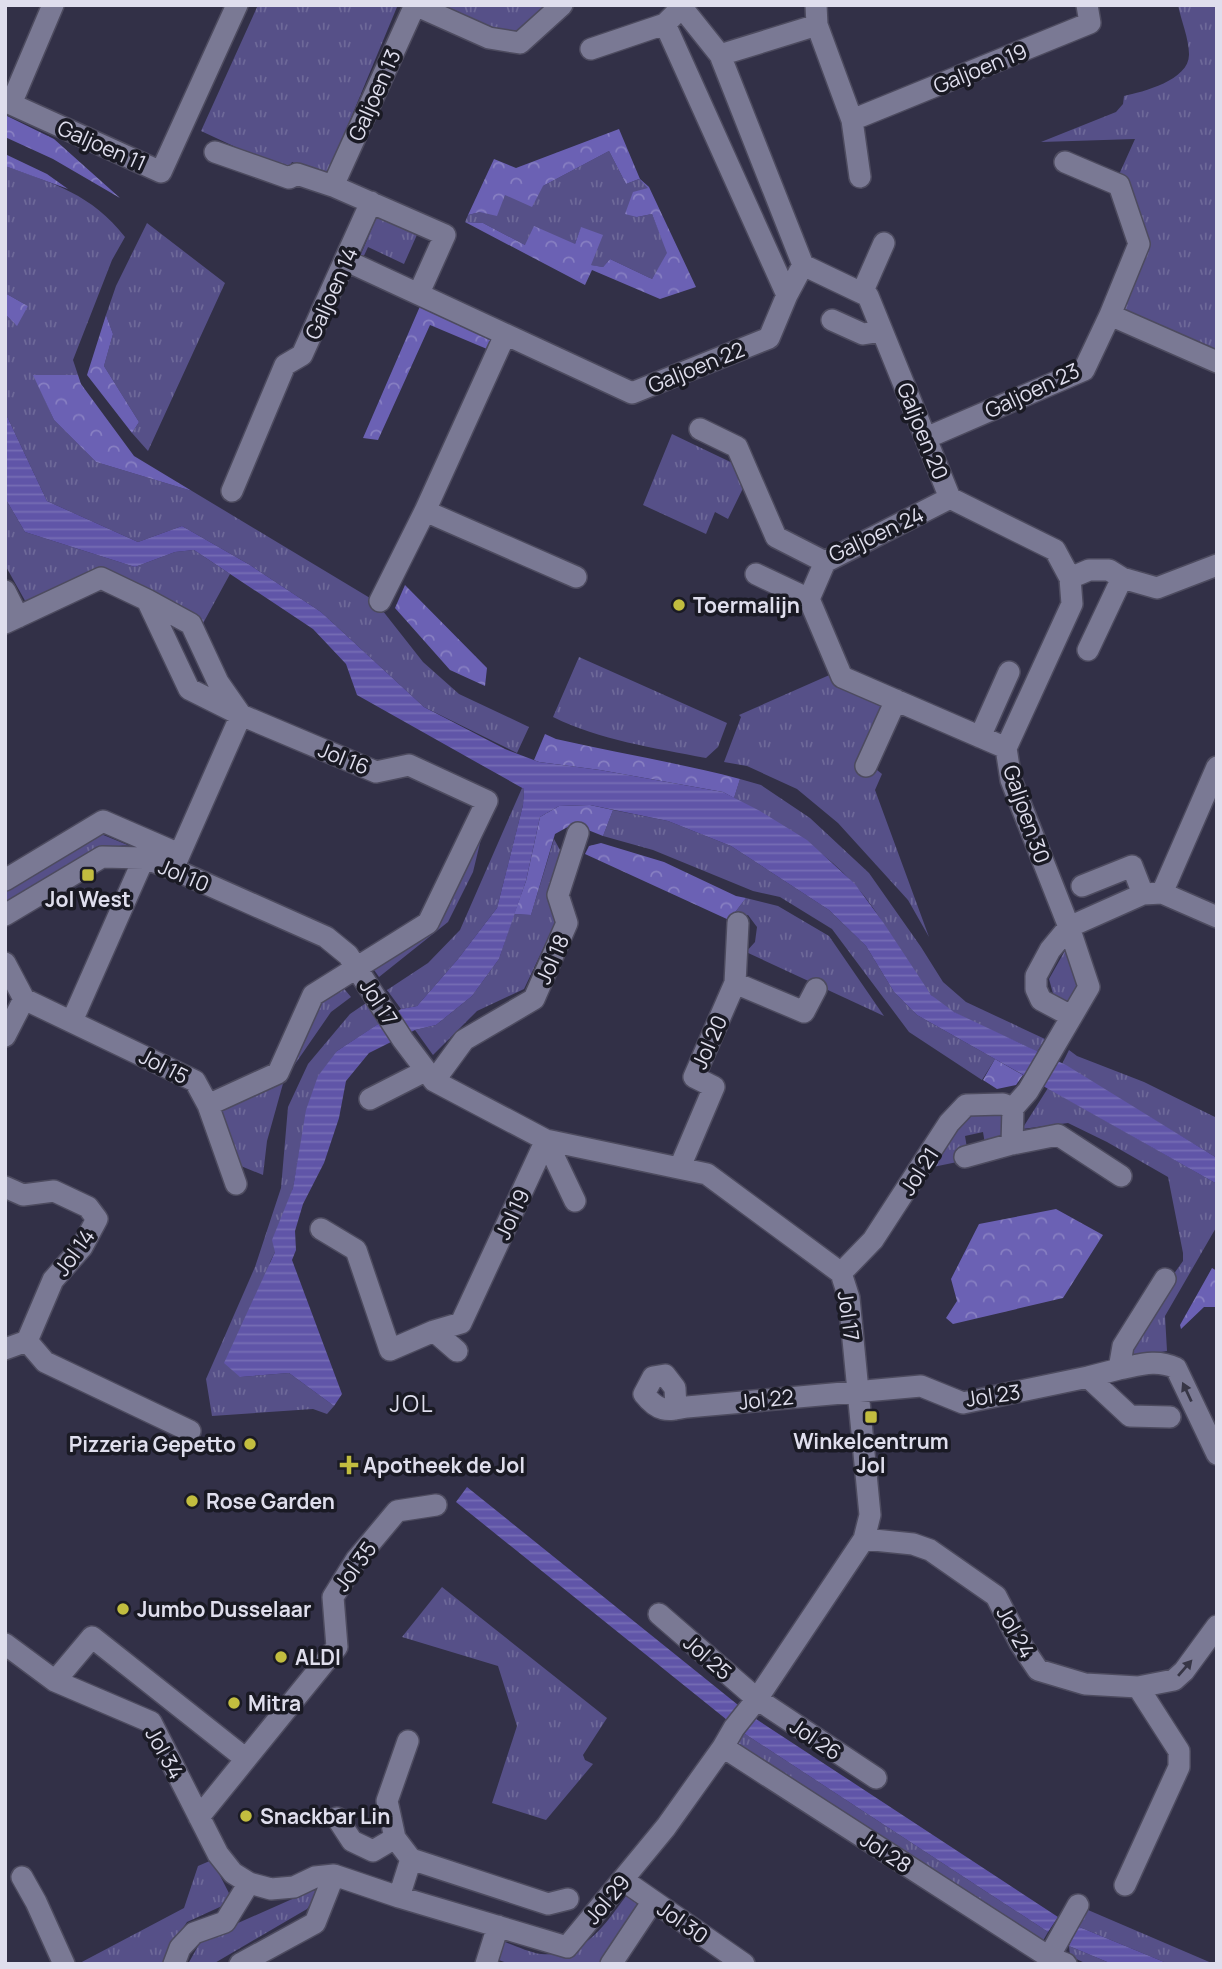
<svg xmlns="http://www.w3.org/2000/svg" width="1222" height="1969" font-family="Manrope,sans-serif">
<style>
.grass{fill:url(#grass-tufts)}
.forest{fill:url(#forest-crowns)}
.water{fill:url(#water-rules)}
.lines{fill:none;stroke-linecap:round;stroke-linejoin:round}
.minor-casing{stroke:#4d4b5f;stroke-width:24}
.minor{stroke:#7a7994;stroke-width:21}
.oneway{fill:#373646}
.poi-dot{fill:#c2bd3f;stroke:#1a1a24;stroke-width:2.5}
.labels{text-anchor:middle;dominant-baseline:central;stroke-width:7;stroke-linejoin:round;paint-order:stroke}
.street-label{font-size:21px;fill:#dfdeed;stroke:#1a1a24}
.poi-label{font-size:21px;font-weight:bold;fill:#dfdeed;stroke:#1a1a24;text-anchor:start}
.neighbourhood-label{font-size:23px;letter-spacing:2px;fill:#dfdeed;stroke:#1a1a24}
</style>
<defs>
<pattern id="grass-tufts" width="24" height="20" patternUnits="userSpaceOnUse" patternTransform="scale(1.75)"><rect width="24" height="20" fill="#565088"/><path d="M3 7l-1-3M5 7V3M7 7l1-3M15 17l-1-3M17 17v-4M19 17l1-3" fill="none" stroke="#6e6999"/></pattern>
<pattern id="forest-crowns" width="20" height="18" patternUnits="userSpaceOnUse" patternTransform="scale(1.75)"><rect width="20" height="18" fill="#6b61b4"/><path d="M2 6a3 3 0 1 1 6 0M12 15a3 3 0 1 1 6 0" fill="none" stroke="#877fc2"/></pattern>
<pattern id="water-rules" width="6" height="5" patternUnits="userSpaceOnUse" patternTransform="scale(1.75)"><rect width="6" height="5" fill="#6055a8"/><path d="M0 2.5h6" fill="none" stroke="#766db4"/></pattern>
</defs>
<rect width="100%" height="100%" fill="#323047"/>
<path class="grass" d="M258 5H392L397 7 326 178 292 162 287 171 201 131Z
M441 5H552L526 29 500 32Z
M1178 5H1217V353L1116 311 1146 246 1117 179 1135 139 1041 142 1116 112 1123 104 1124 96C1143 92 1190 80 1189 54 1189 39 1181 20 1178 5Z
M609 151 626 184 639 179 649 188 637 217 652 214 668 253 652 279 610 259 603 267 590 265 581 228 575 244 525 245 483 223 465 222 468 215 480 212 505 194 543 186Z
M5 166C55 184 91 194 125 237L112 260 73 360 78 375H34L54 420 96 462 192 491 375 601 423 662 459 694 529 727 517 753 424 707 321 612 250 565 182 526 138 542 47 501 5 412V314L15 324 28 306 5 293Z
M379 211 420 228 404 264 368 247 362 260 359 259Z
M147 223 225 283 148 451 132 433 139 422 104 366 113 334 106 315 116 286Z
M672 434 745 469 748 478 728 519 715 512 706 534 643 505Z
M5 498 25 532 135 567 175 552 194 550 230 574 201 627 95 573 28 606 5 565Z
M579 657 727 723 718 747 706 758C654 748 600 740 553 717Z
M834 673 890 704 862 766 877 770 882 774 875 790 929 937 908 900 838 823 797 789 747 766 724 762 741 717 739 715Z
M740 779 761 785 810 818 869 873 921 947 943 982 966 1002 1045 1039 1037 1052C1009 1036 948 1016 930 994 902 961 884 916 854 884 820 846 777 823 734 798Z
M522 788 524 789 523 805 497 908 458 959 417 1006 401 1009 387 990 428 963 460 930Z
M489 806 473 872 448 922 379 977 372 967 436 922Z
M613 810 668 821 731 846 829 910 866 946 894 992 917 1015 995 1059 982 1080 909 1032 832 929 780 897 753 891 653 850 603 836Z
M96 832 130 846C101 841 33 887 5 903V888Z
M554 839 566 861 561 911 524 989 477 1011 433 1055 415 1030 436 1025 472 996 499 959 514 914 531 915Z
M746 898 778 906 829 936 884 1016 746 952 755 942 757 927 748 915 729 920Z
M1067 947 1083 990 1073 1005 1054 997 1049 979Z
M341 985 351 997 331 1012 284 1080 267 1141 263 1175 236 1164 216 1109 269 1084 327 989Z
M369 1001 383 1021 337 1051 299 1155 293 1188 275 1252 270 1262 240 1377 289 1373 334 1406 327 1414 313 1409 212 1416 206 1379 255 1267 281 1188 288 1107 308 1064 350 1014Z
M1069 1050 1077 1056 1144 1082 1217 1118V1158L1062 1064Z
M1048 1088 1217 1184V1226L1165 1316 1167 1351 1129 1357 1168 1282 1183 1261V1253L1168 1177 1107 1142 1068 1123 1022 1129Z
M971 1109 1001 1114 1005 1131 1001 1139 985 1144 983 1132 965 1136 967 1148 962 1161 933 1167Z
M442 1587 607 1718 583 1755 585 1760 593 1764 546 1820 492 1803 517 1726 498 1666 402 1637Z
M742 1732 1048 1932 1041 1944 730 1750Z
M212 1860 233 1901 187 1922 171 1946 164 1964H78L184 1908 198 1866Z
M323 1887 307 1909 213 1964H188L202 1939 317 1888Z
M626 1896 641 1906 602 1964H510L493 1958 499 1940C512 1944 528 1952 541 1954 584 1958 603 1927 626 1896Z
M1088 1910 1214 1964H1169L1077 1926Z
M1069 1946 1112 1964H1087L1070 1956Z"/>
<path class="forest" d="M5 115 54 139 120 198 53 159 5 137Z
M619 129 640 179 649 187 696 287 660 299 592 270 585 285 465 222 483 223 525 245 534 226 575 244 581 227 603 235 591 265 603 267 610 259 652 279 667 253 652 214 637 217 625 214 633 192 648 188 639 179 626 184 609 151 543 186 532 207 505 195 497 216 480 212 468 215 494 159 516 168Z
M5 154 47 174 68 189 5 166Z
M5 293 28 306 17 326 5 314Z
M421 304 492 336 487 349 430 325 378 440 363 438Z
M106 315 113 334 104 366 139 422 132 433 87 375Z
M33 375H78L81 384 134 456 192 491 96 462 54 420Z
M405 585 487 668 485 686 450 670 395 608Z
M545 734 556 739C617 753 680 763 740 779L734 798 723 792 600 770 539 762 534 760Z
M590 805 613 810 603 836 573 824 555 834 531 915 514 914 526 881 540 817 559 806Z
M601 843 664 862 736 896 746 898 729 920 585 854 589 846Z
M995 1059 1023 1075 1016 1085 997 1089 983 1080Z
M1056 1209 1103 1235 1063 1298 953 1324 946 1318 957 1301 951 1279 979 1224Z
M1212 1268 1217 1271V1307H1204L1181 1329 1180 1325Z"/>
<path class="water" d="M5 412 47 501 138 542 182 526 250 565 321 612 424 707 505 749 539 762 600 770 723 792 760 811 807 840 855 884 883 922 931 995 954 1012 1066 1065 1217 1158V1184L917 1015 894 992 866 946 829 910 731 846 668 821 590 805 559 806 540 817 526 881 499 959 472 996 436 1025 415 1030 369 1053 346 1081 339 1118 324 1163 303 1204 295 1231 296 1250 292 1260 342 1394 334 1406 289 1373 240 1377 224 1363 275 1252 272 1240 293 1188 306 1110 318 1076 337 1051 401 1009 417 1006 458 959 497 908 523 805 524 789 357 695 346 664 313 629 194 550 175 552 135 567 25 532 5 498Z
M467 1487 753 1717 1058 1917 1048 1932 742 1732 456 1502Z
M1077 1926 1169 1964H1112L1069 1946Z"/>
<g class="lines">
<g class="minor-casing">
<path id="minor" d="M53 5 11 104 161 172 237 5
M680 5 720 55 803 265 868 296 950 498 1055 550 1070 578 1089 570H1109L1122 578 1157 588 1217 565
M816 5 817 25 852 120 1090 23 1087 5
M665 24 787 295 803 265
M591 49 665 24 675 14
M720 55 817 25
M852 120 860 177
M215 152 289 178 297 174 333 186 445 235 423 284
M333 186 415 5 489 38 520 43 562 5
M345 260 632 393 769 338 787 295
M862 293 884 243
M1110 315 1217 362
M832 320 863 334 882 331
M700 429 737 447 776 537 825 562 950 498
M926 438 1084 370 1110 315 1139 244 1119 185 1065 162
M232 491 285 365 302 355 371 202
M425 511 576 577
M756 574 809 599 842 677 1006 748
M5 591 18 617
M809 599 825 562
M147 600 191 624 218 682 241 715 173 869
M380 601 425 511 505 335
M5 623 101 578 147 600 189 689 241 715 376 772 409 765 487 801 428 923 313 995 278 1073 208 1105
M1088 650 1122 578
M980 737 1009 672
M866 766 896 700
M5 880 103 821 179 854
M1082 886 1132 866 1143 894
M1162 893 1217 917
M5 915 102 857 144 858 173 869 326 937 348 955 403 1040 434 1081 546 1140 707 1174 841 1273 849 1298 870 1515 864 1539 757 1699 734 1728 723 1747 666 1827 567 1947 399 1897 334 1875 315 1877 294 1887 271 1889 249 1883 225 1922 194 1933 180 1948 174 1964
M5 963 24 999 195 1081 208 1105 236 1184
M735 983 804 1012 816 989
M1071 1016 1041 1000 1036 989V976L1050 950 1069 927 1143 894 1162 893 1217 767
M72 1021 144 858
M5 1036 24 999
M434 1081 464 1040 534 999 567 923 558 895 578 833
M370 1099 425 1071
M546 1140 575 1201
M1012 1144 1013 1108 1028 1091 1089 987 1069 927 1011 780 1006 748 1072 604 1070 578
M965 1157 1012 1144 1058 1135 1121 1176
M680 1167 714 1087 694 1077 735 983 738 923
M5 1187 23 1195 54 1191 88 1207 97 1219 82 1247 53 1280 27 1341 45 1362 190 1431
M321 1229 356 1250 390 1350 434 1331 461 1323 546 1140
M841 1273 873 1240 949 1123 966 1105 1003 1104 1013 1108
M434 1331 457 1351
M5 1349 27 1341
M1119 1369C1140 1365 1156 1359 1176 1368L1217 1454
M1088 1377 1130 1416 1170 1417
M676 1409 675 1388 665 1375 653 1377 644 1394C658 1412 666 1411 687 1407L921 1386 963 1403 1088 1377 1119 1369 1123 1346 1165 1279
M864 1539 913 1544 930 1550 996 1596 1020 1643 1038 1670 1085 1684 1138 1687 1179 1751V1767L1125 1885
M659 1614 757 1699 876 1778
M5 1644 55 1681 151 1722 218 1854 233 1873 249 1883
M55 1681 92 1637 246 1759 199 1817
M1138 1687 1174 1680 1184 1671 1217 1626
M408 1741 387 1801 395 1838 411 1859 548 1904 568 1899
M723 1747 1049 1957 1066 1964
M246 1759 337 1647 333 1597 356 1560 397 1511 436 1505
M337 1818 352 1841 373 1851 395 1838
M22 1877 36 1902 64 1964
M623 1880 744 1964
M399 1897 411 1859
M1049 1957 1078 1905
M240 1964 315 1923 334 1875
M486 1964 498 1926
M611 1964 653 1901"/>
</g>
<use href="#minor" class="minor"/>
</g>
<defs><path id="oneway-solid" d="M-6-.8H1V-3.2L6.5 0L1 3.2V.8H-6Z" transform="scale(1.75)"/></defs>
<g class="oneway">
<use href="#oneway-solid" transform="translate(1187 1392) rotate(-115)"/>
<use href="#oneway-solid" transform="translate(1185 1668) rotate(-49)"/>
</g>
<g class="poi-dot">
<circle cx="679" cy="605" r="7"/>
<rect x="81" y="868" width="14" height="14" rx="3.5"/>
<rect x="864" y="1410" width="14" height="14" rx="3.5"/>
<circle cx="250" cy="1444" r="7"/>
<path d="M345.5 1454.5h7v7h7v7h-7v7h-7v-7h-7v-7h7z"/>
<circle cx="192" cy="1501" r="7"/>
<circle cx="123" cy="1609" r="7"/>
<circle cx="281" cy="1657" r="7"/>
<circle cx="234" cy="1703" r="7"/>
<circle cx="246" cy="1816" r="7"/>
</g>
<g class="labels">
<g class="street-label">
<text transform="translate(980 68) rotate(-22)">Galjoen 19</text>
<text transform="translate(374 95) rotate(-66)">Galjoen 13</text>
<text transform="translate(102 145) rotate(24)">Galjoen 11</text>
<text transform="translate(331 293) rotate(-66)">Galjoen 14</text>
<text transform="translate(696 367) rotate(-22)">Galjoen 22</text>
<text transform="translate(1032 390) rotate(-25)">Galjoen 23</text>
<text transform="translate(923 431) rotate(68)">Galjoen 20</text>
<text transform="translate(876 534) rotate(-25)">Galjoen 24</text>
<text transform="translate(344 758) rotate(22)">Jol 16</text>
<text transform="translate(1027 814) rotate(71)">Galjoen 30</text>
<text transform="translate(184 875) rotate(23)">Jol 10</text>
<text transform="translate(552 959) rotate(-66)">Jol 18</text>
<text transform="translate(379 1002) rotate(57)">Jol 17</text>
<text transform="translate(709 1042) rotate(-66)">Jol 20</text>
<text transform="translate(164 1066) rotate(27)">Jol 15</text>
<text transform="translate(919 1171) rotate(-57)">Jol 21</text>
<text transform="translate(512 1214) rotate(-65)">Jol 19</text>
<text transform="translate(74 1252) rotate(-54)">Jol 14</text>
<text transform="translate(849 1316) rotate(82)">Jol 17</text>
<text transform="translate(993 1395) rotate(-8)">Jol 23</text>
<text transform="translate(766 1399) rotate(-6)">Jol 22</text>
<text transform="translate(355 1566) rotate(-54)">Jol 35</text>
<text transform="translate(1016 1632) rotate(61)">Jol 24</text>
<text transform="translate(708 1657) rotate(41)">Jol 25</text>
<text transform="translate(816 1739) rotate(34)">Jol 26</text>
<text transform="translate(165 1753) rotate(61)">Jol 34</text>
<text transform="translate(886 1852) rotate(33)">Jol 28</text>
<text transform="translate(607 1899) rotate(-50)">Jol 29</text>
<text transform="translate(683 1922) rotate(35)">Jol 30</text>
</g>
<g class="poi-label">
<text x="693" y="605">Toermalijn</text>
<text x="88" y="899" text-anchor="middle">Jol West</text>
<text x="871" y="1441" text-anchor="middle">Winkelcentrum<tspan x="871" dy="24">Jol</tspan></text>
<text x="236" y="1444" text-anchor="end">Pizzeria Gepetto</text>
<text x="363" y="1465">Apotheek de Jol</text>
<text x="206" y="1501">Rose Garden</text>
<text x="137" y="1609">Jumbo Dusselaar</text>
<text x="295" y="1657">ALDI</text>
<text x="248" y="1703">Mitra</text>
<text x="260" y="1816">Snackbar Lin</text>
</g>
<g class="neighbourhood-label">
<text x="412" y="1403">JOL</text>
</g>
</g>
<rect width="1222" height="1969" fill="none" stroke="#dfdeed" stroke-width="14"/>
</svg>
